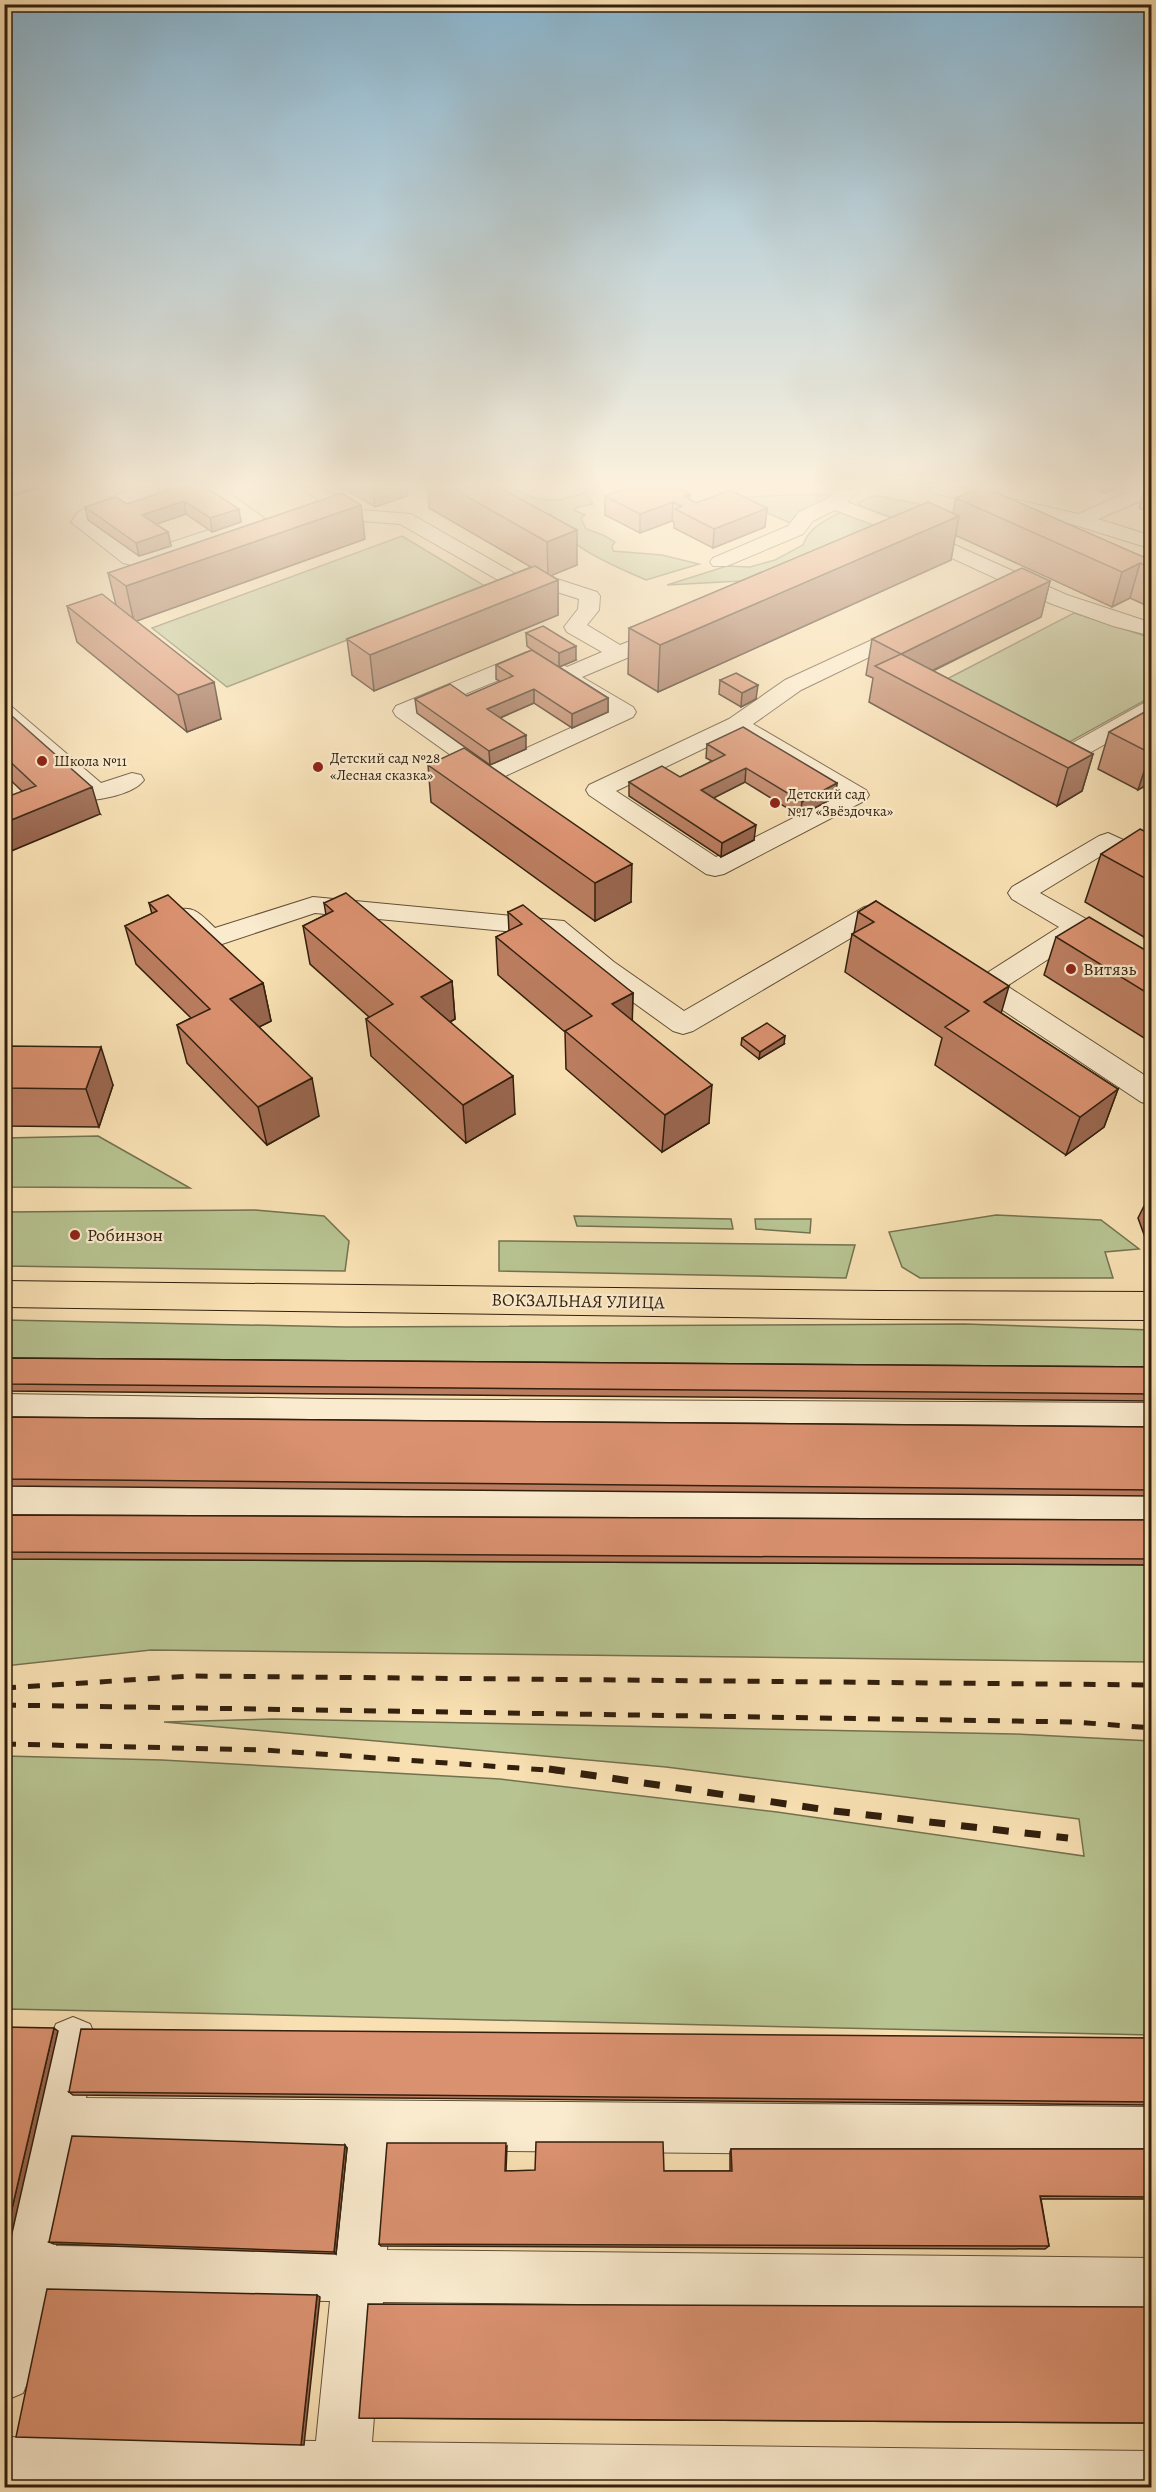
<svg xmlns="http://www.w3.org/2000/svg" width="1156" height="2492" font-family="Alegreya,serif">
<style>
.green{fill:#b7c391;stroke:#74714f;stroke-width:1.5}
.lines{fill:none;stroke-linecap:round;stroke-linejoin:round}
.minor-casing{stroke:#644f36;stroke-width:2}
.major-casing{stroke:#321f0d;stroke-width:2}
.minor{fill:#faebce;fill-rule:evenodd}
.major{fill:#f8e0b3;fill-rule:evenodd}
.rail-far1{stroke:#321f0d;stroke-width:5;stroke-dasharray:12 12;stroke-linecap:butt}
.rail{stroke:#321f0d;stroke-width:7;stroke-dasharray:16 16;stroke-linecap:butt}
.wall{fill:#bb7d60;stroke:#321f0d;stroke-width:1.5}
.shaded-wall{fill:#99664e;stroke:#321f0d;stroke-width:1.5}
.building{fill:#da9170;stroke:#321f0d;stroke-width:1.5}
.poi-dot{fill:#8f2418;stroke:#faebce;stroke-width:2}
.labels{text-anchor:middle;dominant-baseline:central;stroke-width:4.5;stroke-linejoin:round;paint-order:stroke}
.far-poi-label{font-size:15px;fill:#321f0d;stroke:#faebce;text-anchor:start}
.poi-label{font-size:18px;fill:#321f0d;stroke:#faebce;text-anchor:start}
.street-label{font-size:18px;fill:#321f0d;stroke:#faebce}
</style>
<rect width="100%" height="100%" fill="#f8e0b3"/>
<filter id="stains"><feTurbulence type="fractalNoise" baseFrequency=".00333" numOctaves="4"/><feColorMatrix values="0 0 0 0 .2 0 0 0 0 .09 0 0 0 0 .02 0 0 0 .5 -.17"/></filter>
<radialGradient id="worn" r=".72"><stop offset=".6" stop-color="#630" stop-opacity="0"/><stop offset="1" stop-color="#630" stop-opacity=".3"/></radialGradient>
<path class="green" d="M473 488H513L534 498 548 500H560L585 493 593 504 578 507 574 510 585 515 581 518 586 529 603 535 615 542 612 546 613 551 662 555 699 564 646 580C619 568 560 545 551 514H544Z
M837 494 795 516 790 523C771 514 753 508 735 497Z
M878 496 940 508 913 524 862 507 858 503 870 497Z
M841 512 892 530 779 579 667 585 727 566 750 567 775 560 803 545C809 527 826 520 841 512Z
M402 536 485 586 227 687 152 628Z
M1074 613 1151 638V697L1064 745 943 681Z
M98 1136 190 1188 5 1187V1138Z
M255 1210 324 1216 349 1241 345 1271 5 1266V1212Z
M996 1215 1101 1220 1139 1249 1105 1252 1113 1278H920L902 1267 889 1232Z
M574 1216 731 1219 733 1229 577 1226Z
M755 1219H811L810 1233 756 1229Z
M499 1241 855 1245 846 1278 499 1271Z
M5 1320 346 1327 965 1324 1152 1330 1151 1374 5 1365Z
M4 1559 1151 1565V1662L151 1650 5 1666Z
M274 1719 1015 1734 1151 1741V2035L9 2009 5 2024V1756L162 1760 500 1779 777 1812 1084 1856 1079 1819 666 1767 164 1722Z"/>
<g class="lines">
<g class="minor-casing">
<path id="minor" d="M133 488H159L157 492 92 521 136 554 242 519 200 488H222L264 518 254 529 148 565C139 568 132 565 123 563L71 522 78 512Z
M300 488H323L361 510 411 514 535 585 557 579 597 592 600 596 599 610 587 625 620 645 671 625 679 626 682 631 679 636 582 677 633 707 636 712 633 717 501 778 492 780 483 778 396 716 393 711 396 706 527 652C543 649 555 660 567 667L602 652 567 632 564 627 578 609 579 599 557 592 533 598 526 596 400 524 350 520ZM533 666 608 711 494 763 421 712Z
M840 488 859 490 847 502 919 529 1067 595 1152 623V636L1113 626 1052 604 904 536 835 510 813 521 803 534 727 566H713L710 562 713 558 788 526 799 512 827 499Z
M929 488H965L1078 514 1137 488H1152V496L1098 519 1152 536V549L1075 525 938 494 931 492Z
M911 622 919 623 922 628 919 633 801 690 753 724 866 790 869 795 866 800 724 874 715 876 706 874 589 795 586 790 589 785 729 719 785 680ZM736 733 839 795 716 857 616 791Z
M1152 701V718L1075 761C1061 765 1040 755 1031 743L1035 738 1043 736 1051 738 1067 746 1144 703Z
M4 705 12 707 101 783 132 773 141 775 144 780C133 796 86 804 68 799L65 794 68 789 76 787 4 724Z
M1108 833 1152 853V871L1109 851 1040 893 1152 956V977L1142 974 1079 939 1007 986 1152 1080V1105L1141 1102 950 975 946 969 950 963C965 959 974 965 987 973L1059 927 1012 899 1008 893 1012 887 1099 836Z
M313 897 564 921 614 962 684 1011 864 907C879 903 898 912 907 926L904 932 894 934 873 925 693 1031 683 1034 673 1031 594 974 547 935 315 913 210 948 200 945 173 916 177 910C195 905 202 916 215 928Z
M4 1394 328 1399 1152 1403V1433L328 1429 4 1424Z
M4 1481 333 1487 1152 1495V1529L333 1521 4 1515Z
M73 2017 90 2024 97 2041 86 2098 1152 2107V2157L395 2150 387 2250 1152 2258V2310L383 2302 372 2442 1152 2451V2488H4V2437L316 2441 330 2301 46 2298 31 2374 23 2393 4 2401V2247L49 2041 56 2024ZM76 2147 345 2149 335 2249 56 2246Z"/>
</g>
<g class="major-casing">
<path id="major" d="M4 1281 879 1291 1152 1292V1320L879 1319 4 1307Z"/>
</g>
<use href="#minor" class="minor"/>
<use href="#major" class="major"/>
<path class="rail-far1" d="M4 1688 192 1676 1152 1685
M4 1705 1075 1722 1152 1728
M4 1744 264 1750 560 1771"/>
<path class="rail" d="M549 1769 834 1811 1068 1838"/>
</g>
<path class="wall" d="M159 488H207L241 522 212 532 186 514 156 524 168 532 171 546 139 556 88 520 85 507 127 504 160 494Z
M343 488H407V496L375 507Z
M428 488H500L577 565 551 575 558 580V615L374 691 352 675 347 639 531 567 429 508Z
M1094 488H1115L1105 493Z
M1145 488H1152V513L1139 508Z
M690 494V500L696 503 767 508 765 527 713 548 674 528V522L672 521 640 533 605 515V496Z
M956 498 1148 559 1152 557V608L1130 598 1112 607 955 535 951 560 658 692 628 674 629 628 953 513Z
M365 539 136 621 221 719 187 732 77 642 67 606 116 605 108 573Z
M1050 581 1041 617 933 671 1093 754 1082 791 1057 806 869 702 873 678 866 675 872 639Z
M526 633 576 660 559 667 608 698V712L572 728 534 703 500 718 526 749 490 765 417 713 415 699 467 696 501 682 496 679V665L532 650 527 646Z
M720 680 756 699 741 707 719 694Z
M1152 708V782L1138 790 1098 769 1109 732Z
M4 709 100 814 22 791 4 774Z
M707 744 837 783 835 797 800 816 745 782 713 798 754 840 721 857 629 796V782L680 777 712 761 706 758Z
M428 765 631 902 595 921 431 802Z
M1152 835V932L1144 937 1085 902 1101 854Z
M876 901 1001 1013 1118 1089 1104 1127 1066 1155 935 1065 942 1038 845 972 852 934 854 933 858 912Z
M149 903 263 983 271 1021 259 1027 319 1116 267 1145 187 1063 177 1025 191 1018 136 964 125 926 152 914Z
M324 903 452 981 455 1019 450 1022 515 1114 466 1143 371 1056 366 1019 369 1017 310 964 303 926 326 915Z
M508 912 633 993 632 1020 709 1123 662 1152 566 1069 565 1032 498 975 496 937 509 931Z
M1056 937 1152 954V1043L1044 975Z
M742 1038 784 1044 759 1059 741 1045Z
M4 1046 113 1085 99 1127 4 1126Z
M1145 1204H1152V1251H1150L1138 1218Z
M4 1358 1152 1367V1401L4 1391Z
M4 1417 1152 1427V1496L4 1486Z
M4 1515 1152 1520V1565L4 1559Z
M1152 2038V2105L73 2095 69 2092Z
M507 2146 506 2171H730V2152L731 2149H1152V2199H1041L1049 2246 1045 2249 381 2246 379 2244Z
M347 2148 336 2254 54 2244 49 2242Z
M1152 2307V2423L359 2418Z"/>
<path class="shaded-wall" d="M4 488H39L4 499Z
M373 488H407V496L375 507Z
M1106 488H1115L1105 493Z
M690 494 689 513 684 496Z
M184 501 186 514 145 528 142 515Z
M673 502 672 521 640 533V514Z
M361 505 365 539 134 622 126 586Z
M767 508 765 527 713 548 714 529Z
M239 509 241 522 212 532 210 518Z
M959 516 951 560 658 692 660 645Z
M577 530V565L548 577 547 542Z
M168 532 171 546 139 556 136 543Z
M1140 563 1130 598 1112 607 1122 572Z
M558 580V615L374 691 370 655Z
M1050 581 1041 617 907 683 901 654Z
M576 646V660L559 667V653Z
M214 682 221 719 187 732 178 695Z
M758 685 756 699 741 707 742 693Z
M534 689V703L488 723 487 709Z
M608 698V712L572 728V714Z
M526 735V749L490 765 489 751Z
M1152 752V782L1138 790 1150 753Z
M1093 754 1082 791 1057 806 1068 768Z
M746 768 745 782 700 805 701 790Z
M837 783 835 797 800 816 802 802Z
M92 787 100 814 4 854V823Z
M756 825 754 840 721 857 722 843Z
M632 864 631 902 595 921V883Z
M1152 917V932L1144 937Z
M452 981 455 1019 425 1035 421 997Z
M263 983 271 1021 239 1037 230 999Z
M1009 986 998 1024 984 1002Z
M633 993 632 1031 612 1004Z
M785 1036 784 1044 759 1059 760 1052Z
M101 1047 113 1085 99 1127 86 1089Z
M513 1076 515 1114 466 1143 463 1105Z
M312 1078 319 1116 267 1145 258 1107Z
M712 1085 709 1123 662 1152 665 1115Z
M1118 1089 1104 1127 1066 1155 1080 1117Z
M54 2028 58 2031 4 2268V2243Z
M345 2145 347 2148 336 2254 334 2252Z
M317 2295 320 2297 304 2445H301Z"/>
<path class="building" d="M165 488H207L239 509 210 518 184 501 142 515 168 532 136 543 85 507 116 497 127 504 168 491Z
M452 488H500L577 530 547 542Z
M626 488H679L690 494 684 496 696 503 730 490 767 508 714 529 675 509 682 506 673 502 640 514 605 496Z
M978 488H986L1148 559 1152 557V568L1140 563 1122 572 956 498Z
M342 493 361 505 126 586 108 573Z
M928 502 959 516 660 645 629 628Z
M535 566 558 580 370 655 347 639Z
M1022 568 1050 581 901 654 872 639Z
M102 594 214 682 178 695 67 606Z
M543 626 576 646 559 653 526 633Z
M532 650 608 698 572 714 534 689 487 709 526 735 489 751 415 699 450 684 467 696 513 676 496 665Z
M901 654 1093 754 1068 768 875 666Z
M736 673 758 685 742 693 720 680Z
M1152 708V752L1150 753 1109 732Z
M4 709 92 787 4 823V798L36 786 4 756Z
M743 727 837 783 802 802 746 768 701 790 756 825 722 843 629 782 662 766 680 777 725 755 707 744Z
M464 748 632 864 595 883 428 765Z
M1140 829 1152 835V882L1101 854Z
M346 893 452 981 421 997 513 1076 463 1105 366 1019 393 1004 303 926 333 911 324 903Z
M168 895 263 983 230 999 312 1078 258 1107 177 1025 210 1009 125 926 157 911 149 903Z
M876 901 1009 986 984 1002 1118 1089 1080 1117 945 1027 969 1011 852 934 874 922 858 912Z
M523 905 633 993 612 1004 712 1085 665 1115 565 1031 592 1016 496 937 522 924 508 912Z
M1089 917 1152 954V996L1056 937Z
M767 1023 785 1036 760 1052 742 1038Z
M4 1046 101 1047 86 1089 4 1088Z
M1145 1204H1152V1222Z
M4 1358 1152 1367V1394L4 1384Z
M4 1417 1152 1427V1490L4 1479Z
M4 1515 1152 1520V1559L4 1552Z
M4 2027 54 2028 4 2243Z
M81 2029 1152 2038V2102L69 2092Z
M72 2136 345 2145 334 2252 49 2242Z
M536 2142H663L664 2171H732L731 2149H1152V2197L1040 2196 1049 2246 379 2244 387 2143H506L505 2171 535 2170Z
M47 2289 317 2295 301 2445 16 2437Z
M368 2304 1152 2307V2423L359 2418Z"/>
<linearGradient id="sky" x2="0" y2="1"><stop stop-color="#8ab7d2"/><stop offset="0.58" stop-color="#fcf1dd"/><stop offset="1" stop-color="#fcf1dd" stop-opacity="0"/></linearGradient>
<rect width="1156" height="837" fill="url(#sky)"/>
<g class="poi-dot">
<circle cx="42" cy="761" r="6"/>
<circle cx="318" cy="767" r="6"/>
<circle cx="775" cy="803" r="6"/>
<circle cx="1071" cy="969" r="6"/>
<circle cx="75" cy="1235" r="6"/>
</g>
<g class="labels">
<g class="far-poi-label">
<text x="330" y="758">Детский сад №28<tspan x="330" dy="17">«Лесная сказка»</tspan></text>
<text x="54" y="761">Школа №11</text>
<text x="787" y="794">Детский сад<tspan x="787" dy="17">№17 «Звёздочка»</tspan></text>
</g>
<g class="poi-label">
<text x="1083" y="969">Витязь</text>
<text x="87" y="1235">Робинзон</text>
</g>
<g class="street-label">
<text transform="translate(578 1301) rotate(1)">ВОКЗАЛЬНАЯ УЛИЦА</text>
</g>
</g>
<rect width="1156" height="2492" fill="none" stroke="#f8e0b3" stroke-width="24"/>
<rect x="6" y="6" width="1144" height="2480" fill="none" stroke="#321f0d" stroke-width="3"/>
<rect x="12" y="12" width="1132" height="2468" fill="none" stroke="#321f0d" stroke-width="1.5"/>
<rect width="100%" height="100%" filter="url(#stains)"/>
<rect width="100%" height="100%" fill="url(#worn)"/>
</svg>
